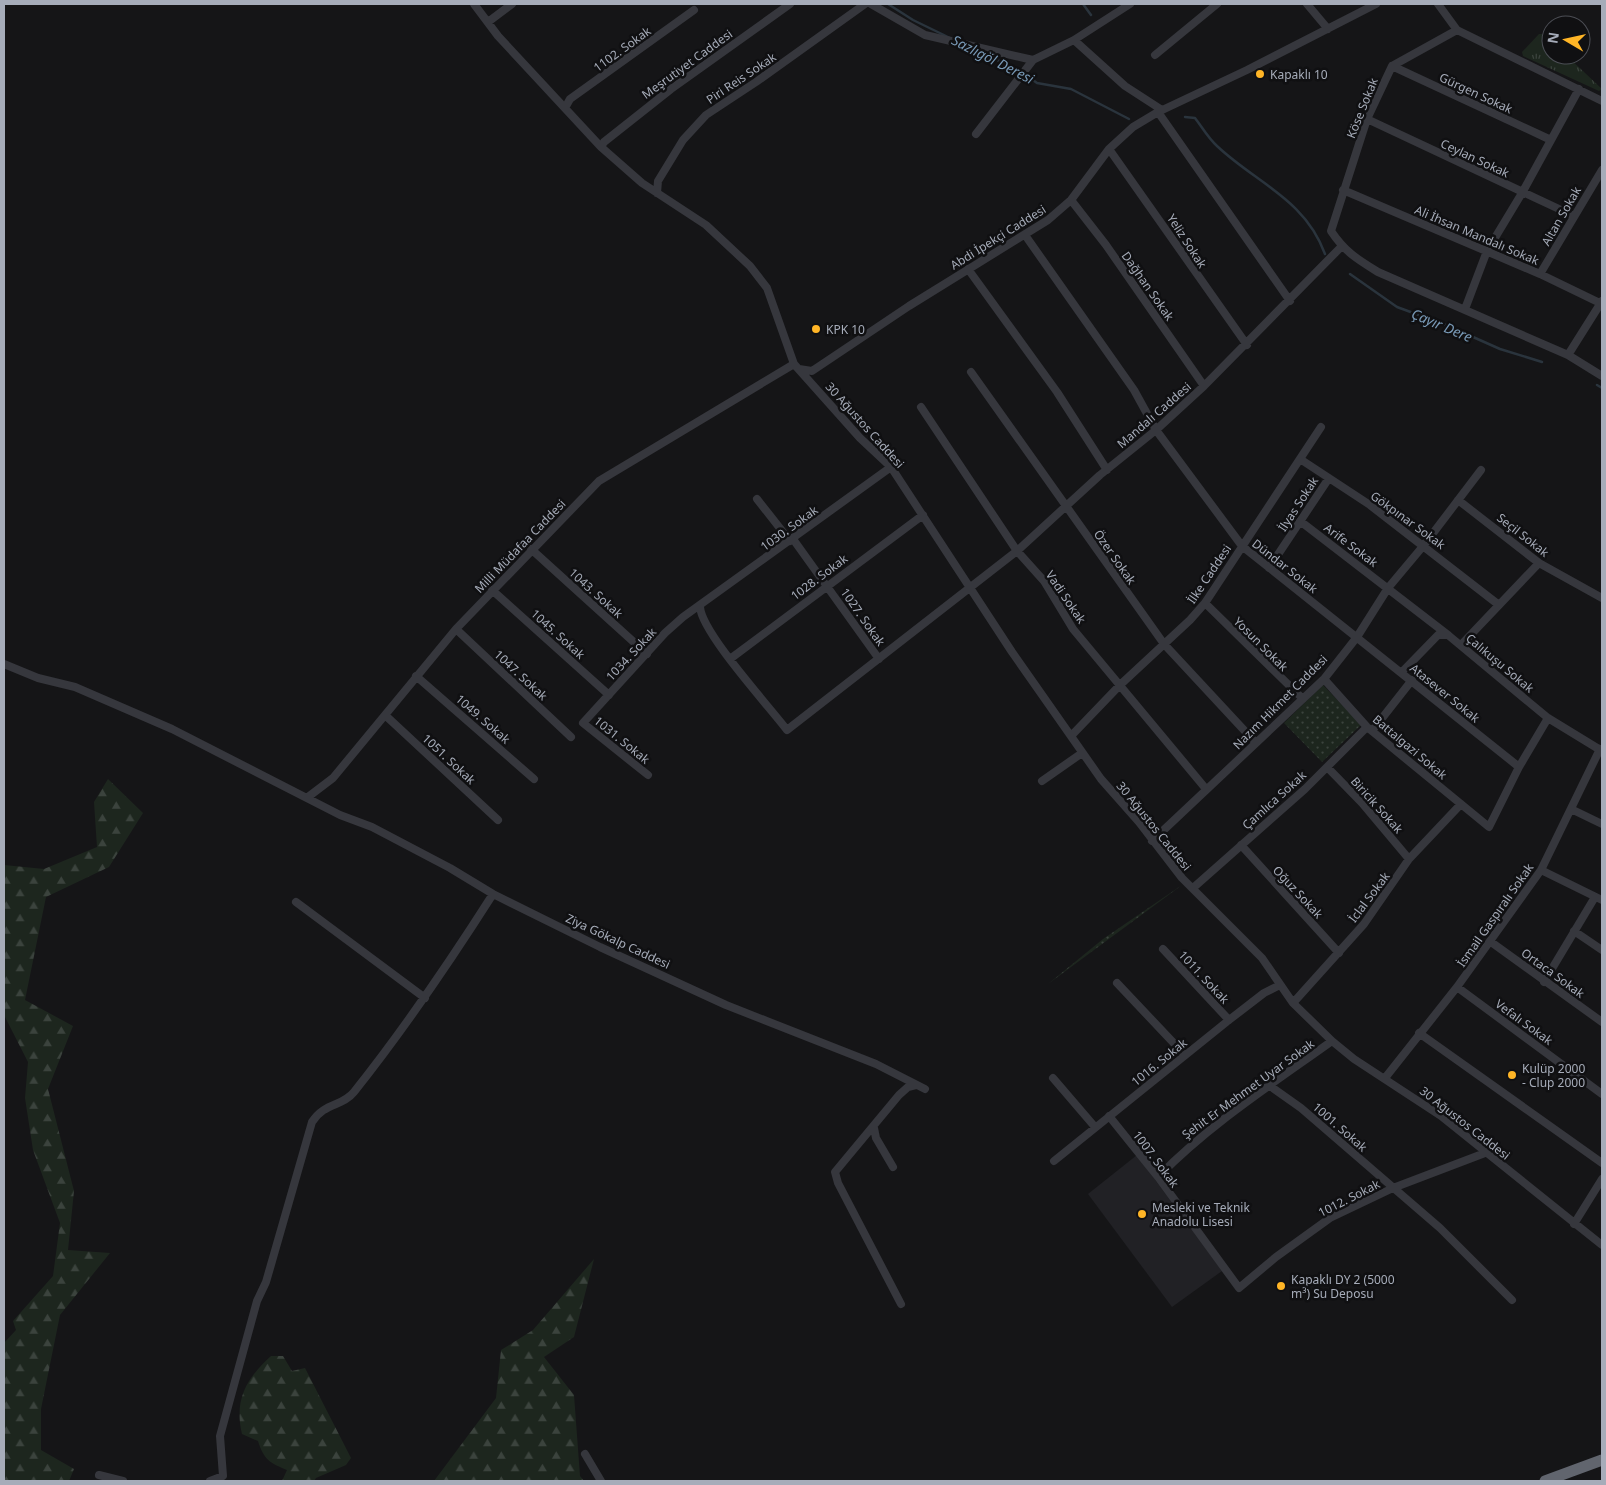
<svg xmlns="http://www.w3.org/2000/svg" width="1606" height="1485" font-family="'Noto Sans',sans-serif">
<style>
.built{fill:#212125}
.grass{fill:url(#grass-dots)}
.forest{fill:url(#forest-firs)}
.park{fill:url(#park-tufts)}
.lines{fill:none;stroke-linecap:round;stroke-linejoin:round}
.stream{stroke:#2a343d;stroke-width:2.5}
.minor{stroke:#36373d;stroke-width:8}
.highway{stroke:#61656e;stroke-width:11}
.poi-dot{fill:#ffb526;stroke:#101012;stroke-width:2}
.labels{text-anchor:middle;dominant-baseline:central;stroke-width:5;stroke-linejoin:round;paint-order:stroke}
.street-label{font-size:12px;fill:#a6acb9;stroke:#101012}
.poi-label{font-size:12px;fill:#a6acb9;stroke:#101012;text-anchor:start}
.water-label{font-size:14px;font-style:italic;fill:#799ab7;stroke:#101012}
</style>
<defs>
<pattern id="grass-dots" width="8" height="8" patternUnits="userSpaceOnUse" patternTransform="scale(1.25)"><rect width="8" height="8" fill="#1d261e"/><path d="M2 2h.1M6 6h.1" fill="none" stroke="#3b433d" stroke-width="1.8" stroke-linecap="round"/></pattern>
<pattern id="forest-firs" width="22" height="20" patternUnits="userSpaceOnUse" patternTransform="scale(1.25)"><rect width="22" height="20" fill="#1d261e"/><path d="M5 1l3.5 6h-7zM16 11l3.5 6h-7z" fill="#3b433d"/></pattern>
<pattern id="park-tufts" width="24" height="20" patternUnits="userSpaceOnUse" patternTransform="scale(1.25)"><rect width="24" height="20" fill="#1d261e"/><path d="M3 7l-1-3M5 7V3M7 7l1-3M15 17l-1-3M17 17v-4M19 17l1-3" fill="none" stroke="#3b433d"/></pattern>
</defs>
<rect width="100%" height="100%" fill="#151517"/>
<path class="built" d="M1137 1155 1222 1271 1172 1307 1088 1194Z"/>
<path class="grass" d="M1323 685 1361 725 1322 762 1284 723Z
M1182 885 1048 984 1103 939Z"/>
<path class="forest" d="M108 779 143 813 109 867 46 897 25 1000 73 1026 48 1089 74 1191 68 1250 110 1253 60 1315 41 1409V1450L74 1469 69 1481H4V1343L16 1330 13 1321 53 1276 60 1223 33 1150 25 1098 28 1062 4 1015V865L44 869 97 847 94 802Z
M594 1259 574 1337 544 1357 574 1395 580 1476 584 1481H434L496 1398 501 1350 533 1330Z
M271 1356H283L292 1371 305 1368 351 1458 346 1465 316 1478 314 1481H282L287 1470C270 1463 264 1460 258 1441L242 1434C234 1400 246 1379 271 1356Z"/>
<path class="park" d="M1539 34H1544L1551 40V55H1566L1602 89 1599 91 1523 56 1522 52Z"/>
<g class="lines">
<path class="stream" d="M888 4 913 20 950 38
M1083 4 1091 15
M975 50 1019 70 1037 83 1071 89 1129 119
M1185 117 1195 118C1202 127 1208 138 1217 146 1256 183 1305 199 1325 254
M1350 274 1397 307 1446 325 1500 349 1542 362
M1597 385 1602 388"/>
<path class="minor" d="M474 4 498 36 601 147 642 183 706 225 750 266 767 288 794 364 860 438 891 467 1012 652 1101 779 1139 822 1182 878 1262 958 1293 1003 1332 1041 1354 1059 1441 1116 1602 1245
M871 4 925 35 1033 60 1074 40 1130 4
M1307 4 1328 29
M1438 4 1457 30 1602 101
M488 22 512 4
M1457 30 1392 66 1367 119 1331 231C1345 252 1357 259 1378 272L1568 355 1602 376
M1074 40 1125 86 1162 110
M1155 55 1217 4
M1392 66 1551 140
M565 108 570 99 694 10
M1158 112 1290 301
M1367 119 1574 216
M976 134 1033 60
M601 147 604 142 671 89 790 4
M1109 149 1247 345
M1343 190 1540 274 1602 304
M657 193 658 181 683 140 706 115 756 82 865 4
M1071 200 1106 245 1204 386
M1025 235 1134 390 1156 430 1242 546 1519 767
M968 269 1057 392 1107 470
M1540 274 1602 170
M1465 309 1487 251 1522 193 1579 89
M1568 355 1602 301
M799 369 812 371 909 306 1048 220 1071 200 1109 149 1133 127 1158 112 1247 70 1376 4
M971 372 1164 644 1256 743
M921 407 1017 551 1044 581 1073 629 1206 789
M1300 459 1370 505 1499 605
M757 499 790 541
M1458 500 1539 563 1602 598
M1300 521 1448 635 1548 718 1602 751
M793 539 879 659
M531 549 647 654
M1269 568 1329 478
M492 590 609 695
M1205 603 1303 699
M700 607C702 633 768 705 787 730L1017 551 1100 475 1156 430 1204 386 1341 247
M456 629 571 737
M1461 645 1539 563
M730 659 923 515
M4 664 38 678 75 687 172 729 340 815 372 827 450 868 493 894 600 947 726 1005 876 1064 925 1089
M1402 672 1438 635H1448
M416 676 534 779
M1324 679 1367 727 1489 827 1519 767 1548 718
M385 715 498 820
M1372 731 1412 680
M1072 735 1120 685 1190 620 1205 603 1321 427
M1327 767 1362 803 1409 859
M648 775 583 723 665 633 683 617 891 467
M1042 781 1082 753
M308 797 333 778 456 629 599 481 794 364
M1571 809 1602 824
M1152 841 1324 679 1357 637 1388 588 1424 545 1481 470
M1241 845 1339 953
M1541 870 1602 900
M1193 888 1305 789 1367 727
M296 902 425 998
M1574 931 1602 950
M1491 942 1602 1022
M1163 949 1229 1020
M1544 982 1595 897
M1117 983 1185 1055
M1457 987 1602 1094
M1293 1003 1364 924 1409 859 1461 804
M1419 1033 1602 1163
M1053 1078 1095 1127
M1385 1078 1457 987 1541 870 1600 749
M1270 1086 1301 1108 1440 1228 1512 1300
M1109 1116 1158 1177 1239 1288 1276 1257 1330 1218 1393 1188 1485 1153
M874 1128 876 1138 893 1167
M1054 1161 1229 1020 1264 993 1280 985
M1158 1177C1210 1124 1272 1084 1332 1041
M1574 1224 1602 1179
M901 1304 838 1183 835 1172 899 1095 908 1087 916 1085
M585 1454 601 1481
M99 1475 123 1481
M210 1481 223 1476 220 1436 257 1301 266 1282 312 1122C325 1102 342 1107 354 1092 405 1028 449 963 493 894"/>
<path class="highway" d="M1545 1481 1602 1460"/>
</g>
<g class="poi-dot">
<circle cx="1260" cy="74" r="5"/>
<circle cx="816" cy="329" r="5"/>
<circle cx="1512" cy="1075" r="5"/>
<circle cx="1142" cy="1214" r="5"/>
<circle cx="1281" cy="1286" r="5"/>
</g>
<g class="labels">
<g class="street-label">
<text transform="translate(622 49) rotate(-36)">1102. Sokak</text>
<text transform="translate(687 64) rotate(-36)">Meşrutiyet Caddesi</text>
<text transform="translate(741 78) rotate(-34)">Piri Reis Sokak</text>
<text transform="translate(1476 93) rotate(25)">Gürgen Sokak</text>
<text transform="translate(1362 108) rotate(-68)">Köse Sokak</text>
<text transform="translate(1475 158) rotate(25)">Ceylan Sokak</text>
<text transform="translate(1561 216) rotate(-60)">Altan Sokak</text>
<text transform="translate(1477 235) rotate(23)">Ali İhsan Mandalı Sokak</text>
<text transform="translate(998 237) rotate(-32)">Abdi İpekçi Caddesi</text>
<text transform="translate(1187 241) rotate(57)">Yeliz Sokak</text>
<text transform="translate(1148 286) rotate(55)">Dağhan Sokak</text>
<text transform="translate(1154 415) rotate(-41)">Mandalı Caddesi</text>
<text transform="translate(865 425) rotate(48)">30 Ağustos Caddesi</text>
<text transform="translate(1298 504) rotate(-57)">İlyas Sokak</text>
<text transform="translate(1408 520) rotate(36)">Gökpınar Sokak</text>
<text transform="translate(789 528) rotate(-36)">1030. Sokak</text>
<text transform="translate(1523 535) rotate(38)">Seçil Sokak</text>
<text transform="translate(1351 545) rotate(37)">Arife Sokak</text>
<text transform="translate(520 546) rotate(-46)">Milli Müdafaa Caddesi</text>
<text transform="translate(1115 557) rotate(55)">Özer Sokak</text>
<text transform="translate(1285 566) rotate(38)">Dündar Sokak</text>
<text transform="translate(1209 574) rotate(-56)">İlke Caddesi</text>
<text transform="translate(819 577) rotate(-37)">1028. Sokak</text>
<text transform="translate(596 593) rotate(42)">1043. Sokak</text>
<text transform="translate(1066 597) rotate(56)">Vadi Sokak</text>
<text transform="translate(863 617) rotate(55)">1027. Sokak</text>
<text transform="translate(558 634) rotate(42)">1045. Sokak</text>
<text transform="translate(1261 644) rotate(45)">Yosun Sokak</text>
<text transform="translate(631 654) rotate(-47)">1034. Sokak</text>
<text transform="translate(1500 663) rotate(40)">Çalıkuşu Sokak</text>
<text transform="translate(521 675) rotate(43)">1047. Sokak</text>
<text transform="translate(1445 693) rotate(39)">Atasever Sokak</text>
<text transform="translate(1280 702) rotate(-45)">Nazım Hikmet Caddesi</text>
<text transform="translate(483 719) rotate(41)">1049. Sokak</text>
<text transform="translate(622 740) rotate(39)">1031. Sokak</text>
<text transform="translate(1410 747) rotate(40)">Battalgazi Sokak</text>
<text transform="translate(449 759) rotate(43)">1051. Sokak</text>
<text transform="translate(1274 800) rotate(-42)">Çamlıca Sokak</text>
<text transform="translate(1377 805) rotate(48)">Biricik Sokak</text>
<text transform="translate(1154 826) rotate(51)">30 Ağustos Caddesi</text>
<text transform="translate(1298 892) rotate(47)">Oğuz Sokak</text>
<text transform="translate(1369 897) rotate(-53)">İclal Sokak</text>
<text transform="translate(1495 915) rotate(-55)">İsmail Gaspıralı Sokak</text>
<text transform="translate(618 941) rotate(25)">Ziya Gökalp Caddesi</text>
<text transform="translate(1553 973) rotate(36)">Ortaca Sokak</text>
<text transform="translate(1204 977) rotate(47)">1011. Sokak</text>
<text transform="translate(1524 1022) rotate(36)">Vefalı Sokak</text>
<text transform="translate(1159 1062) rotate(-39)">1016. Sokak</text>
<text transform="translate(1248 1089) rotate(-36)">Şehit Er Mehmet Uyar Sokak</text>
<text transform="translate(1465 1123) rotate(38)">30 Ağustos Caddesi</text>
<text transform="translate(1340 1127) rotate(41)">1001. Sokak</text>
<text transform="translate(1156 1159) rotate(53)">1007. Sokak</text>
<text transform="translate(1349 1198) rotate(-27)">1012. Sokak</text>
</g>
<g class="poi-label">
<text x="1270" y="74">Kapaklı 10</text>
<text x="826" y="329">KPK 10</text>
<text x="1522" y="1068">Kulüp 2000<tspan x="1522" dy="14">- Clup 2000</tspan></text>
<text x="1152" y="1207">Mesleki ve Teknik<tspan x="1152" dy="14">Anadolu Lisesi</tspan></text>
<text x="1291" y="1279">Kapaklı DY 2 (5000<tspan x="1291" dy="14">m³) Su Deposu</tspan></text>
</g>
<g class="water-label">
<text transform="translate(993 59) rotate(27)">Sazlıgöl Deresi</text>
<text transform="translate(1442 325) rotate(23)">Çayır Dere</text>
</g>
</g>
<rect width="1606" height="1485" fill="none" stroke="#a6acb9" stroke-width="10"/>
<g transform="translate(1566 40) rotate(279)"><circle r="24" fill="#101012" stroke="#4c4e55"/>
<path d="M0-4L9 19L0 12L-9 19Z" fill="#ffb526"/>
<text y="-8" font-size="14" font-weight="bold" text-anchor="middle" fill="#a6acb9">N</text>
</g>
</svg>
